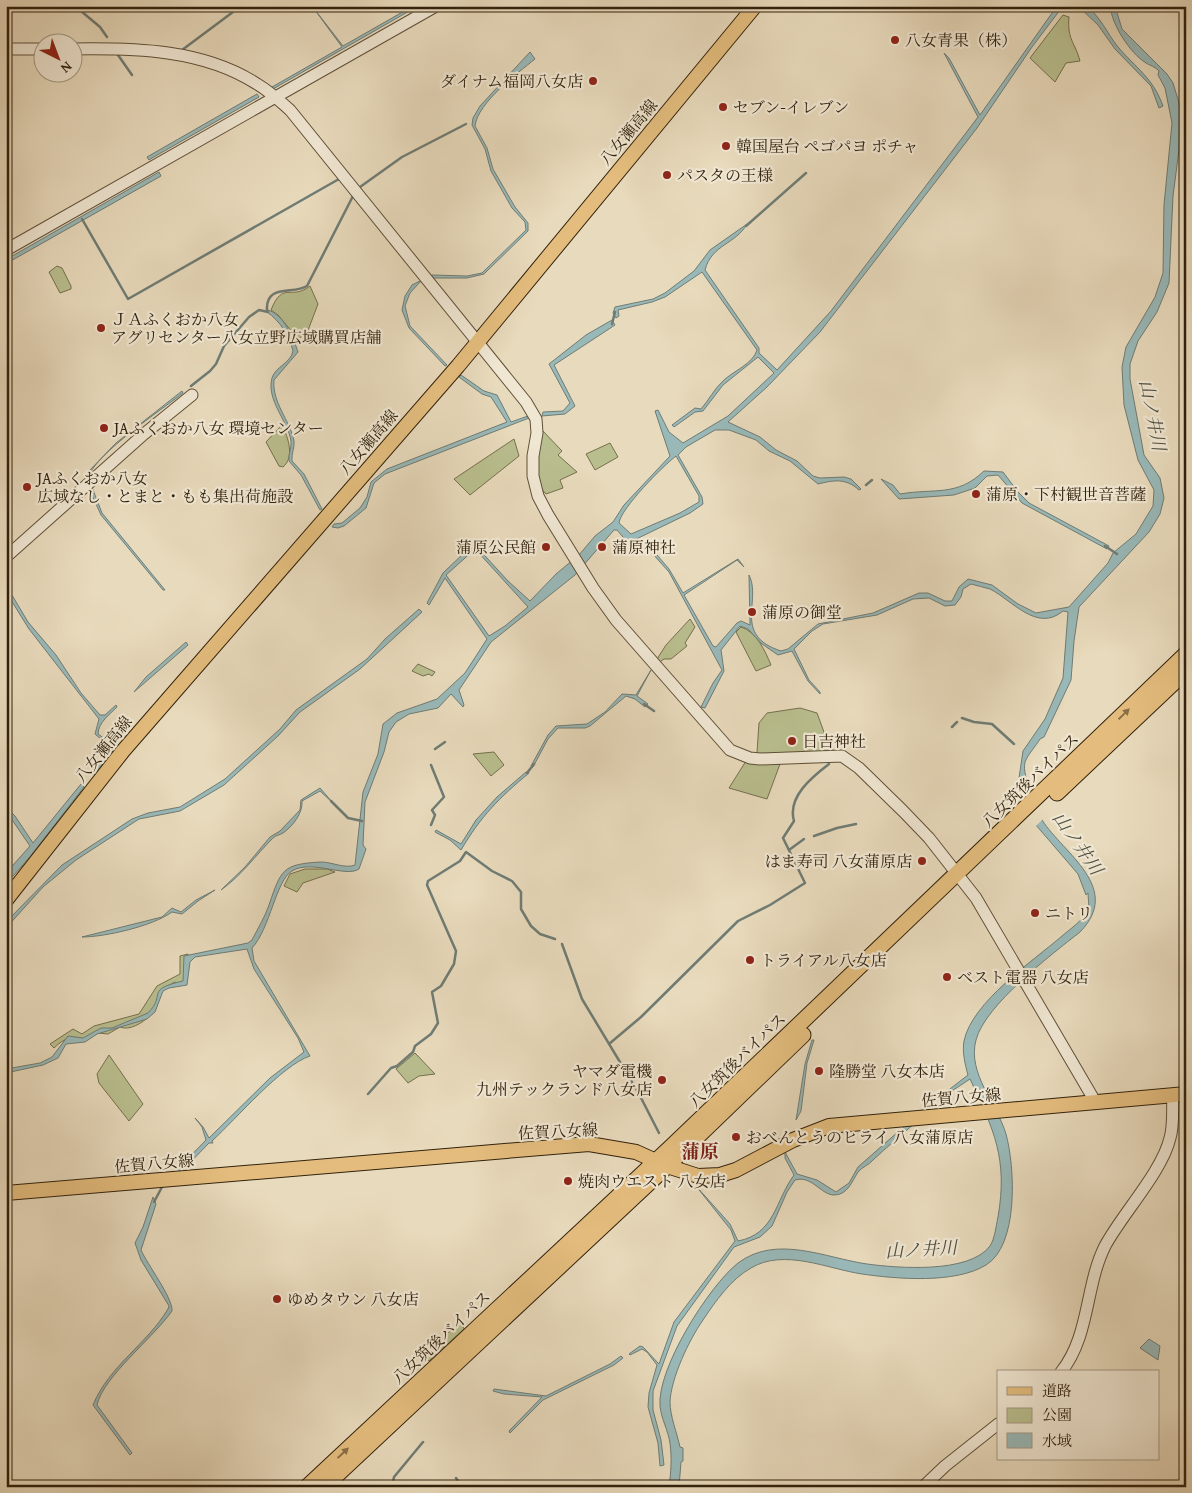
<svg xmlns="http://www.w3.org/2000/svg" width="1192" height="1493" font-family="'Gentium Book Plus','Noto Serif JP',serif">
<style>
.green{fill:#b9be8e;stroke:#75704d}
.water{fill:#99b9b9;stroke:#6f7c74;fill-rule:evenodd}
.pier{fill:#e8dabc}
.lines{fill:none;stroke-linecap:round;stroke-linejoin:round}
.stream{stroke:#6f7c74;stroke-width:2.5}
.tertiary-casing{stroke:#5f4f38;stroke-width:13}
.primary-casing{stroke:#31210c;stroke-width:16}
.trunk-casing{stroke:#31210c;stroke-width:17}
.tertiary{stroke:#f0e7d3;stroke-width:11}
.primary{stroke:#e4bd7e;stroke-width:14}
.trunk{stroke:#e4bd7e;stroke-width:15}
.oneway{fill:#8a6f45}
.poi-dot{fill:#8f2418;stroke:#f0e7d3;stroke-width:2}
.labels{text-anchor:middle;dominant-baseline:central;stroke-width:4.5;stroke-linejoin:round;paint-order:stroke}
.poi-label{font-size:16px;fill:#31210c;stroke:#f0e7d3;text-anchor:start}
.street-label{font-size:16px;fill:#31210c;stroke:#f0e7d3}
.water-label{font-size:18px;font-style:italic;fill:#504f40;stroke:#f0e7d3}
.quarter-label{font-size:19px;font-weight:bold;fill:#7a1f14;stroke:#f0e7d3}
</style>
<rect width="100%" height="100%" fill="#e8dabc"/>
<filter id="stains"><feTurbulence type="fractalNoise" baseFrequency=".004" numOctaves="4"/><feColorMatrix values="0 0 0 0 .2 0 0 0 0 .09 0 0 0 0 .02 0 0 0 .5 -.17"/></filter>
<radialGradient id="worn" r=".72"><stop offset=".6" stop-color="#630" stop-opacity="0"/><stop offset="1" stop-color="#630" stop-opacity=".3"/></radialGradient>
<path class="green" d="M1063 15 1069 17C1067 40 1075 42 1080 61L1066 63 1055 82 1030 58Z
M57 266 62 268 71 286V289L60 293 49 272Z
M310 286 318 304 307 333 298 339 278 315 271 310C283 280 291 301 310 286Z
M282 425C288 437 295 457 283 467L279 466 266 442Z
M542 430 562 451 558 455 577 472 560 480 563 488 546 494C530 479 539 449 542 430Z
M514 439 519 456 470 495 454 479Z
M610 443 618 457 595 470 586 454Z
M690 619 695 627 685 643 687 646 671 659H664L660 662 657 659 666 645Z
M741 627C757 632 765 651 771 665L756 671 736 632Z
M418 664 435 672 432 676 429 674 423 676 412 671Z
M800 708 817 713 828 743 834 751 760 755 757 752 759 723 767 713Z
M494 752 504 765 491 776 473 754Z
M746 761 780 764 767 799 729 788Z
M305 869H327L335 872 303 883 297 892 284 886 290 874Z
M188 954 187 978 181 985 175 982 160 990C159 995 159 1001 157 1006 151 1018 132 1032 120 1027L108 1034 98 1033 85 1039C72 1036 64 1038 54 1048L50 1044 73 1029 82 1034 94 1026 139 1014 157 986 180 974V956Z
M415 1053 435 1074 419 1076 408 1083 396 1069Z
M109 1055 143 1104 129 1121 99 1083 97 1074Z
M461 1322 464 1329 429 1361 423 1354Z"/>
<path class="water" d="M312 6 343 46 413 6H418L273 89 272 87 342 47Z
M1057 6H1063L1032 47 977 128 820 332 767 387 728 422 760 437 776 450 797 461 813 476 820 478 844 477 851 479 861 489 859 490C846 478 834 480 818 484L790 461 769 451 756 440 729 430H715L686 447 678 455 702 497 703 504 690 513 628 543 617 530H614L575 575 491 642 459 690 464 705 463 707 451 694 438 708 409 714 396 722 389 732 384 752 365 802 363 845 366 849 359 869C346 878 311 859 292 871 276 880 270 929 252 948L254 961 310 1056C282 1065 236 1119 212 1141L213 1143H209L179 1174H173L206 1140 202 1127 195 1118 203 1127 209 1138 270 1078 304 1052 298 1038 254 969 247 949 195 957 190 962 187 985 169 988 163 991 155 1012 147 1019 97 1034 85 1042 66 1044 58 1058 43 1065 6 1073V1069L40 1063 52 1057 68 1036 83 1038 101 1028H112L148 1013C167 994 144 990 183 981L184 956 248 943 252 940C258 928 265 917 269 905 281 870 282 864 321 862 332 862 345 869 355 865L363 792 378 754 383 724 397 713 437 699 465 673 487 639 445 578 429 605 427 603 443 573 465 552 476 546 508 581 530 601 556 574 579 555 595 536 613 522 624 505 670 456 655 411 658 410 669 432 683 443 728 416 774 373 758 357 723 385 703 411 695 412 674 427 672 425 695 408 701 409C709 400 714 389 723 381 733 371 753 364 757 350L702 272 665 297 652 302 618 310 619 316 616 318 613 313 615 307 653 299 665 293 694 271 710 250 747 224C735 245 712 244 705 270L759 348V353L777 370 831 311 978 117 944 53 949 58 980 115ZM676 456 699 496V502L680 513 631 534 619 523C621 508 663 466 676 456ZM474 550 477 551 528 607 505 626 489 636 446 575Z
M1078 6H1087C1101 18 1107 33 1118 47 1136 68 1153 78 1163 106L1159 108 1151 86 1115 49 1098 25Z
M1110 6H1115L1122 29 1167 74 1173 83 1180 106 1179 150 1173 196 1169 283 1157 312 1138 341 1130 364V379L1144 455 1160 478 1164 498 1160 514 1149 532 1079 607 1074 641 1071 680 1044 737 1040 739C1036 746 1028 754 1025 762 1023 771 1027 780 1030 788 1033 799 1036 810 1042 820 1064 854 1123 888 1080 932 1051 955 985 1005 976 1040 967 1073 997 1104 1006 1134 1015 1167 1019 1245 986 1265 955 1284 897 1279 862 1274 828 1269 784 1248 751 1268 731 1279 715 1302 703 1320 689 1340 671 1378 670 1402 670 1416 677 1433 680 1447L683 1448V1461L681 1462 679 1487H669C671 1472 672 1458 670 1443 668 1430 661 1418 660 1406 657 1368 709 1286 738 1263 777 1234 825 1258 867 1264 897 1268 969 1274 990 1246 995 1238 996 1226 998 1217 1008 1159 994 1130 970 1079L920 1112 968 1075C965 1064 962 1052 964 1041 972 1002 1033 961 1062 936 1070 929 1082 921 1087 912 1090 907 1088 899 1088 893L1086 895 1078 874 1035 824 1019 778 1023 751 1045 719 1063 678 1068 612 1063 611C1037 633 1012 600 990 589 984 587 977 586 971 584L963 589 961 597 955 605 945 606 929 598 913 599 877 615 823 624 812 631 794 649 809 680 820 692V694L808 681 792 651 778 655 762 644 748 629 740 626 721 650 724 671 705 708 701 707 713 683 722 670 669 572 643 543 645 541 669 569 683 593 738 559 744 567 737 560 684 595 713 646 716 647 737 623 741 621 750 625 749 575C762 601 732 635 781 651L788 649 818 624 873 613 919 593H928L945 601H952L959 587 968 579 992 585 1018 604 1036 613 1069 607 1108 563 1113 553 1136 534 1153 506 1154 490 1138 460 1124 405 1122 367 1126 347 1155 297 1163 273 1164 205 1172 123 1165 88 1158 75 1159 71C1154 66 1151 66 1146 63 1130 53 1112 25 1110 6Z
M530 52 535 59C518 73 478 102 475 126L487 148 493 169 515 207 528 223V231L484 274 467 278H431L420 282 410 293 405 306 410 326 447 365 445 366 409 328 402 310 405 296 412 285 432 275 467 276 482 273 526 230 525 222 512 208 491 171 485 149 472 125 473 118 480 106Z
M257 94 259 97 152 158 149 160 147 157Z
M159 172 161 176 9 262 7 259Z
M268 310C284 315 293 337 298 352L274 380C272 403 290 420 294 441 295 447 291 454 292 461L304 474 322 509 320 510 301 475 289 461C288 454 292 448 291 441 288 421 266 400 272 378 275 367 291 363 293 351 289 335 280 321 267 312Z
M612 320 615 325 554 365 575 406 565 414 542 416 543 412 563 411 570 403 549 364 586 335Z
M461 375 484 391 497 395 511 422 528 416 529 418 385 474 374 483 366 508 344 526 338 528 332 527 334 524 342 523 360 508 367 497 371 482 387 469 507 422 491 397 482 394 459 377Z
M182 391 183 393C160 411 98 452 88 477L102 513 165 590H163L101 515 86 482 89 471 116 443Z
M984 471 1003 472 1018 492 1029 503 1109 546 1107 549 1022 503 998 475 987 476 975 488 954 495 899 499 881 479 893 485 900 494C935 488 957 497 984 471Z
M6 585 28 622 56 655 81 693 100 715H105L116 705 117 707C110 714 98 723 98 734L116 747 94 775 90 772 110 747 95 734 99 719 29 629 6 592Z
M419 609 422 612 360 669 300 712 278 736 224 785 180 811 139 819 76 860 43 887 6 928V922L62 865 132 819 148 813 180 807 225 779 280 729 296 710 367 659 385 639Z
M186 642 188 645 134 692 146 677Z
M651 670 637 696 648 704 645 707 635 699 626 696 590 726 585 728H558L548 739 533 767 531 766 548 735 556 726 587 724 605 712 622 694 636 695Z
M526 772 529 773C499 798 481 816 461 850L450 840 435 832 436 830 461 844 476 820 497 797Z
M81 784 84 787 29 858 6 884V873L30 846 6 811V807L15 816 33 843Z
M320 788 333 803 320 791 302 801C303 813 293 826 283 833 280 835 276 835 273 838 255 856 242 875 221 890L245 867 270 837 280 831 300 810 301 800Z
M215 890 198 901 182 914 172 912C153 926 105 937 82 937L162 917 172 908 181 912 196 900Z
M812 1040H814L807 1063 801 1111 796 1120 805 1064Z
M908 1123 914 1124C900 1136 887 1147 873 1160 869 1165 862 1167 858 1172 852 1181 848 1195 834 1195 821 1195 812 1175 795 1180L787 1192 772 1226 760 1237 734 1247 677 1326 653 1391V1410L661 1440 664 1465 660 1466 658 1443 648 1407 649 1393 657 1365 647 1352 642 1349 630 1355 629 1354 640 1346 643 1347 659 1364 674 1322 735 1241 731 1230 696 1186 730 1224 738 1241C775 1234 775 1201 794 1175L785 1158V1152L797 1174 817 1180 836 1192 849 1183 858 1167Z
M153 1197 156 1204 141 1250C147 1264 173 1298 172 1311 154 1337 103 1377 97 1405L132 1453 130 1455 93 1405C109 1366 147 1344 168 1309L169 1306 141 1260 135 1243 143 1227Z
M1149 1339 1160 1346 1158 1360 1140 1348Z
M621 1356 623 1358 614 1365 543 1400 510 1433 509 1431 542 1397 504 1394 493 1391 494 1389 546 1396 610 1364Z"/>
<path class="pier" d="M1033 789 1044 818 1035 827 1022 798Z"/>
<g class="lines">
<path class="stream" d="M75 6 100 27 107 37
M182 50 241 6
M118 55 132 75
M360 187 402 157 466 124
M82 219 128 299 339 179
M746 226 806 173
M267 311C265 283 293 295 307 286L353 196
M612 324 615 312
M191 386 210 371 216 364 224 346 249 317 259 310 268 312
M866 485 872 480
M1105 546 1117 554
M644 704 654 711
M962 718 974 722 992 724 1014 744
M952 727 957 722
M435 749 445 742
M431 765 444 797 432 810 435 815 431 825
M527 773 534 764
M331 801 348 818 362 821
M814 836 837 828 856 824
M789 850 804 839
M562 944 582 999 638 1092 659 1133
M609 1044 641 1017 738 921 770 905 805 883 783 838 794 821C787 797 812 777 829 764
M368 1094 391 1068 397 1066 413 1052 415 1046 431 1034 438 1023 432 992 441 986 454 964 456 951 427 885 428 881 460 861 466 852 492 871 512 881 521 892V909L531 926 540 934 555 939
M154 1202 162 1187
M456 1478 462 1487
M393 1482 394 1477 423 1442"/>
<g class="tertiary-casing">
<path id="tertiary" d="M6 49H42
M72 49C135 48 203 49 257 84 269 91 280 101 290 110L526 402 536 419 537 433 533 456V476L538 496 548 515 593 588 616 620 730 750 750 758 760 759 842 756 859 768 903 811 929 838 976 898 1096 1103
M6 250 436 6
M6 557 144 434 192 395
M1061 1372C1090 1336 1085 1286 1105 1246 1122 1214 1162 1172 1170 1138 1174 1125 1172 1109 1173 1096
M923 1487 945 1466 998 1424"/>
</g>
<g class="primary-casing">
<path id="primary" d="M6 900 123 751 458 366 755 6
M6 1193 589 1144 636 1152 667 1166 698 1176 720 1175 736 1170 793 1140 829 1126 1186 1094"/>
</g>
<g class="trunk-casing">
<path id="trunk" d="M1057 793 1186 671
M307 1487 671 1147 1186 654
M324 1487 667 1166 803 1035"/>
</g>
<use href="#tertiary" class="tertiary"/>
<use href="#primary" class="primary"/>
<use href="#trunk" class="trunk"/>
</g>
<defs><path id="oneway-solid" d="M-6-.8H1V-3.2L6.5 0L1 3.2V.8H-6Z" transform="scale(1.25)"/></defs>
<g class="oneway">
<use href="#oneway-solid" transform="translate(1124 714) rotate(-44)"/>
<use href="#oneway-solid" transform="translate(343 1453) rotate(-43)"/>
</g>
<g class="poi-dot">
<circle cx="895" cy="40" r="5"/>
<circle cx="593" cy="81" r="5"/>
<circle cx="723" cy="107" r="5"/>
<circle cx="726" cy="146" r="5"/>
<circle cx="667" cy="175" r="5"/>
<circle cx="101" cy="328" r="5"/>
<circle cx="104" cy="428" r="5"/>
<circle cx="27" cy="487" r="5"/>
<circle cx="976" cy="494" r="5"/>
<circle cx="546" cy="547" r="5"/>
<circle cx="602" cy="547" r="5"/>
<circle cx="752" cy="612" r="5"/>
<circle cx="792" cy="741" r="5"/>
<circle cx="922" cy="861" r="5"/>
<circle cx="1035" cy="913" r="5"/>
<circle cx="750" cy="960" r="5"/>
<circle cx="947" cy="977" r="5"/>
<circle cx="819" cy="1071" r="5"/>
<circle cx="662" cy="1080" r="5"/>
<circle cx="736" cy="1137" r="5"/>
<circle cx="568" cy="1181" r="5"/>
<circle cx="277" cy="1299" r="5"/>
</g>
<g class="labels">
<g class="poi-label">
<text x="905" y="40">八女青果（株）</text>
<text x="583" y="81" text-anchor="end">ダイナム福岡八女店</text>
<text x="733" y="107">セブン-イレブン</text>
<text x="736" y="146">韓国屋台 ペゴパヨ ポチャ</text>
<text x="677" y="175">パスタの王様</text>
<text x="111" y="319">ＪＡふくおか八女<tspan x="111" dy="18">アグリセンター八女立野広域購買店舗</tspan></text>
<text x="114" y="428">JAふくおか八女 環境センター</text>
<text x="37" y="478">JAふくおか八女<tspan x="37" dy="18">広域なし・とまと・もも集出荷施設</tspan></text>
<text x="986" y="494">蒲原・下村観世音菩薩</text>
<text x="536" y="547" text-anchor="end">蒲原公民館</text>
<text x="612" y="547">蒲原神社</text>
<text x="762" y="612">蒲原の御堂</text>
<text x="802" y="741">日吉神社</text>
<text x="912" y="861" text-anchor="end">はま寿司 八女蒲原店</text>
<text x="1045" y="913">ニトリ</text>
<text x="760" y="960">トライアル八女店</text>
<text x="957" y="977">ベスト電器 八女店</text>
<text x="652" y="1071" text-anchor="end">ヤマダ電機<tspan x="652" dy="18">九州テックランド八女店</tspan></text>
<text x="829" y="1071">隆勝堂 八女本店</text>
<text x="746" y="1137">おべんとうのヒライ 八女蒲原店</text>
<text x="578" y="1181">焼肉ウエスト 八女店</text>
<text x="287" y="1299">ゆめタウン 八女店</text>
</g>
<g class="street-label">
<text transform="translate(628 132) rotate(-50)">八女瀬高線</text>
<text transform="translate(368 442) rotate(-49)">八女瀬高線</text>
<text transform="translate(103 749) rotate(-51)">八女瀬高線</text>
<text transform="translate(1030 780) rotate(-44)">八女筑後バイパス</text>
<text transform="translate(737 1060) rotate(-44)">八女筑後バイパス</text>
<text transform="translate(961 1097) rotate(-5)">佐賀八女線</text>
<text transform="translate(558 1131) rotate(-3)">佐賀八女線</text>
<text transform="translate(154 1163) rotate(-5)">佐賀八女線</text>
<text transform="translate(441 1337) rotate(-43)">八女筑後バイパス</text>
</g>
<g class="water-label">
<text transform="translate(1153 415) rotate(79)">山ノ井川</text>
<text transform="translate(1078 843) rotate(55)">山ノ井川</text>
<text transform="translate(921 1249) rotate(-3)">山ノ井川</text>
</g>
<g class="quarter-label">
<text x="700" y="1151">蒲原</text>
</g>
</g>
<rect width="1192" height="1493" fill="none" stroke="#e8dabc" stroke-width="25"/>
<rect x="8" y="8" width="1177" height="1478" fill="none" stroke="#31210c" stroke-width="2.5"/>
<rect x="12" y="12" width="1167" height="1468" fill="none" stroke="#31210c"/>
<rect x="997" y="1370" width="162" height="90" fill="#f0e7d3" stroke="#a49883"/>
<rect x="1007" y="1387" width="25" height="8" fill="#e4bd7e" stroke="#a49883"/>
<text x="1042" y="1396" font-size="15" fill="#31210c">道路</text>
<rect x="1007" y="1408" width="25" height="15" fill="#b9be8e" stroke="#a49883"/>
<text x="1042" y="1420" font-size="15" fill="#31210c">公園</text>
<rect x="1007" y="1433" width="25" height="15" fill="#99b9b9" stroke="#a49883"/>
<text x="1042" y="1446" font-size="15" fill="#31210c">水域</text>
<g transform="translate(58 58) rotate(138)"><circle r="24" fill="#f0e7d3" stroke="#a49883"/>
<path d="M0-4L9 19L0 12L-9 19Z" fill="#8f2418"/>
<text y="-8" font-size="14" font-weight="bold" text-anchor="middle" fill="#31210c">N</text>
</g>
<rect width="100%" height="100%" filter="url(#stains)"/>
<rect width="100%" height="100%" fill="url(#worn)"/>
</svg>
